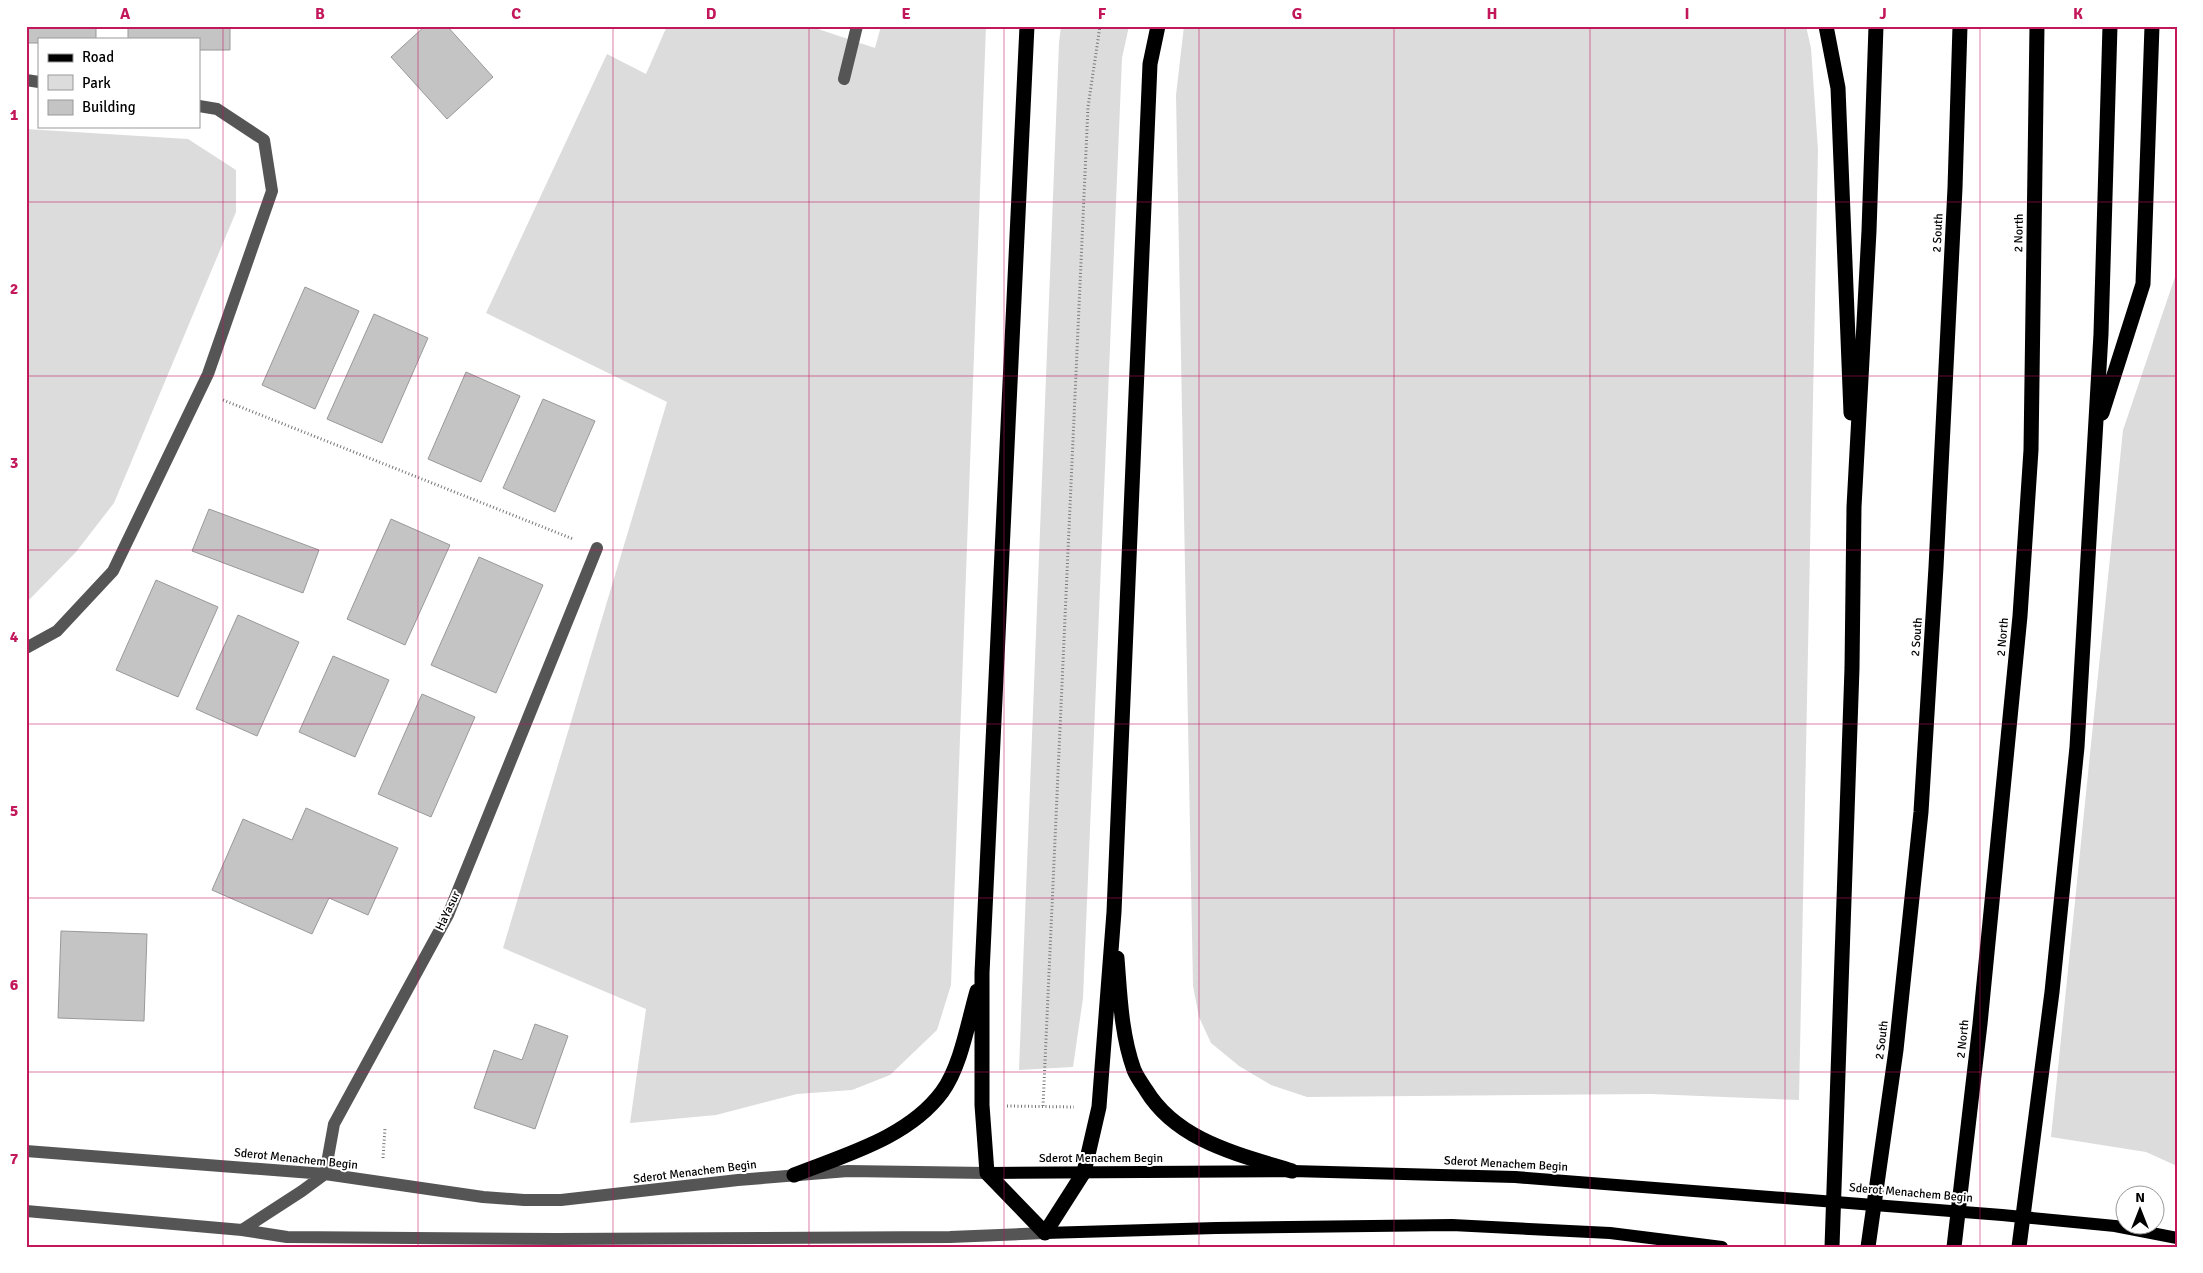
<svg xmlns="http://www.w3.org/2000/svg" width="2203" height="1273" font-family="Signika,sans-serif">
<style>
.green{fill:#dcdcdc}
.building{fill:#c4c4c4;stroke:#999}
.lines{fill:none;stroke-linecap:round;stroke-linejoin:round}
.path{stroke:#777;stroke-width:3;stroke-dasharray:1 2.5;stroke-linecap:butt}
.minor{stroke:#555;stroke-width:12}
.major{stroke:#000;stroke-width:12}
.highway{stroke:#000;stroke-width:15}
.grid{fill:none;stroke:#c2185b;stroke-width:1;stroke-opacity:0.55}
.labels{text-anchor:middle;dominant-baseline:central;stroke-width:4;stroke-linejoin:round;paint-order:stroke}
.street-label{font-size:12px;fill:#000;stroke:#fff}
.neatline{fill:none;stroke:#c2185b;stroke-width:2}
.grid-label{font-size:16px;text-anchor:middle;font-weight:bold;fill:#c2185b}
</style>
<rect width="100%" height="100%" fill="#fff"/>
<path class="green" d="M667 26H809L875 48 881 26H986L951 985 937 1030 890 1075 852 1090 797 1094 716 1115 630 1123 646 1009 503 948 667 402 486 313 607 54 646 74Z
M1061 26H1129L1122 58 1083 998 1073 1067 1019 1070 1059 43Z
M1184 26H1806L1811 48 1818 150 1799 1100 1651 1094 1307 1097 1271 1085 1239 1066 1211 1043 1199 1017 1193 986 1176 95Z
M26 129 188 139 236 170V212L114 503 76 552 26 603Z
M2177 271V1166L2146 1152 2051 1137 2123 430Z"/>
<path class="building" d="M26 26H96V39H39V43H26Z
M128 26H230V50H199V39H128Z
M425 26H447L493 77 447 119 391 57Z
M305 287 359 311 315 409 262 385Z
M374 314 428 338 382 443 327 419Z
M466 372 520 396 481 482 428 459Z
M543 399 595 421 555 512 503 488Z
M209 509 319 550 303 593 192 551Z
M391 519 450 545 405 645 347 619Z
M479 557 543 585 496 693 431 665Z
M156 580 218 607 178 697 116 670Z
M238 615 299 642 257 736 196 709Z
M333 656 389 680 355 757 299 732Z
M422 694 475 717 431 817 378 794Z
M306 808 398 848 368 915 329 898 312 934 212 890 243 819 292 840Z
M61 931 147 934 144 1021 58 1018Z
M535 1024 568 1036 535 1129 474 1108 494 1050 522 1060Z"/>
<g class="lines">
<path class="path" d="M223 400 573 539
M1007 1106 1074 1107
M1043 1106 1088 107 1100 26
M383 1158 385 1128"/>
<path class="minor" d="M844 79 857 26
M26 80 39 82
M26 648 57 631 113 571 208 374 272 191 264 140 217 109 199 106
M26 1151 325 1174 483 1197 524 1200H561L738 1180 848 1171 987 1173
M26 1211 242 1230 287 1237 556 1239 950 1237 1045 1233
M242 1230 302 1191 325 1174 334 1124 448 915 597 548"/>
<path class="major" d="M987 1173 1292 1171 1515 1177 2002 1215 2115 1226 2177 1238
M1045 1233 1216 1228 1452 1225 1610 1233 1722 1247"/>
<path class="highway" d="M1027 26 982 973V1105L987 1173 1045 1233 1084 1172 1099 1107 1114 912 1150 64 1158 26
M1826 26 1838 88 1851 413
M2102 413 2143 284 2152 26
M1117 958C1120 995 1121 1034 1134 1070 1137 1077 1142 1084 1146 1090 1177 1141 1238 1154 1292 1171
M794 1175C844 1155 908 1138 942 1092 961 1066 968 1022 977 991
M1832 1247 1852 668 1854 507 1869 231 1876 26
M1868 1247 1896 1050 1921 812 1936 567 1955 188 1960 26
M1954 1247 1980 1024 2020 616 2031 450 2037 26
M2019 1247 2052 992 2077 747 2101 334 2110 26"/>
</g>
<path class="grid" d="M223 26V1247M418 26V1247M613 26V1247M809 26V1247M1004 26V1247M1199 26V1247M1394 26V1247M1590 26V1247M1785 26V1247M1980 26V1247M26 202H2177M26 376H2177M26 550H2177M26 724H2177M26 898H2177M26 1072H2177"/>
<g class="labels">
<g class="street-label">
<text transform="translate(1938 233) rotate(-87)">2 South</text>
<text transform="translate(2019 233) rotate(-89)">2 North</text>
<text transform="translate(1917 637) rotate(-86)">2 South</text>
<text transform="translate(2003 637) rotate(-85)">2 North</text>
<text transform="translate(448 911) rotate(-65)">HaYasur</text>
<text transform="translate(1963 1039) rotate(-84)">2 North</text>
<text transform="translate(1882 1040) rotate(-83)">2 South</text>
<text x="1101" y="1158">Sderot Menachem Begin</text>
<text transform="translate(296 1159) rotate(6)">Sderot Menachem Begin</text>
<text transform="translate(1506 1164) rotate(3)">Sderot Menachem Begin</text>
<text transform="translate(695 1172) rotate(-7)">Sderot Menachem Begin</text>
<text transform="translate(1911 1193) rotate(5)">Sderot Menachem Begin</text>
</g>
</g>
<rect width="2203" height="1273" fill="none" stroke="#ffffff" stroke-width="55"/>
<rect x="38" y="38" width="162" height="90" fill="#ffffff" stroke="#999999"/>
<rect x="48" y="54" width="25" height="8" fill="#000000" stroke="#999999"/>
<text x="82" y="62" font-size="15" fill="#000000">Road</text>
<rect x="48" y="75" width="25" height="15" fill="#dcdcdc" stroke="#999999"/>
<text x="82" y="88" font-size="15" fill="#000000">Park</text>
<rect x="48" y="100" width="25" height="15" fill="#c4c4c4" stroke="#999999"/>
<text x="82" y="112" font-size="15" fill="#000000">Building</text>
<g transform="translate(2140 1210)"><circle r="24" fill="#ffffff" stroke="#999999"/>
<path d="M0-4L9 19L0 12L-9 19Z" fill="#000000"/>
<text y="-8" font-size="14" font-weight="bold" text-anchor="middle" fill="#000000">N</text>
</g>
<rect x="28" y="28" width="2148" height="1218" class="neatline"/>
<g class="grid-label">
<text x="125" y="19">A</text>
<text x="320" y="19">B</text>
<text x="516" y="19">C</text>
<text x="711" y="19">D</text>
<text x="906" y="19">E</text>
<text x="1102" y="19">F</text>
<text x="1297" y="19">G</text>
<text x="1492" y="19">H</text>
<text x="1687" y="19">I</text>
<text x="1883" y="19">J</text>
<text x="2078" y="19">K</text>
<text x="14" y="120">1</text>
<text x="14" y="294">2</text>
<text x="14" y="468">3</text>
<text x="14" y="642">4</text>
<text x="14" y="816">5</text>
<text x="14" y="990">6</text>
<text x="14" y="1164">7</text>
</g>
</svg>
